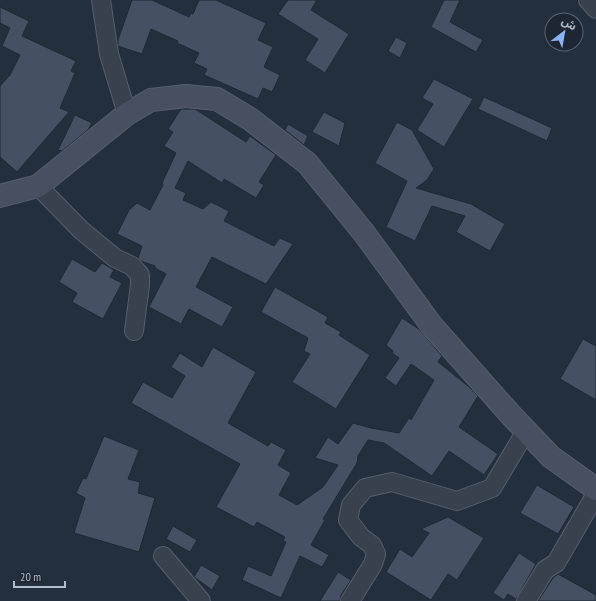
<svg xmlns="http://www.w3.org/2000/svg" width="596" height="601" font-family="'PT Sans Narrow','Noto Sans Arabic',sans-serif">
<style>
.building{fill:#455162;stroke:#1f2835}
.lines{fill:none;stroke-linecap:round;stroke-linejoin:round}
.street-casing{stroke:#565f6c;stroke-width:20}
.secondary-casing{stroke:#565f6c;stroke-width:24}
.street{stroke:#38414e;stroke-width:18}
.secondary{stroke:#465061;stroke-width:22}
</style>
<rect width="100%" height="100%" fill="#242f3e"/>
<path class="building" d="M132 0H152L189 17 191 13 193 14 199 0H216L266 23 258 40 273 47 264 67 280 75 272 92 263 88 258 99 204 75 207 69 194 63 199 53 177 43 178 41 151 29 142 54 118 46V40Z
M288 0H317L311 10 349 34 325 73 305 60 318 39 278 14Z
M444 0H460L450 22 483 40 476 52 431 27Z
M0 7 29 21 22 36 76 61 71 71 75 73 60 108 69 112 17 172 0 157V86L10 75 20 55 2 46 10 28 0 23Z
M396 37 407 43 400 58 388 51Z
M434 79 473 99 444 147 417 130 433 104 422 98Z
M484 97 552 128 547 141 478 109Z
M181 109H195L246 142 250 136 276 155 259 182 264 185 256 198 224 179 222 183 188 161 175 188 186 193 183 200 203 209 211 202 229 211 224 221 274 246 280 238 293 244 266 284 212 257 196 287 233 307 222 327 189 309 181 324 149 307 166 274 155 268V266L141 261 138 258 142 246 117 234 129 210 137 203 150 210 163 185 162 183 176 153 164 146 173 132 168 129Z
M324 112 345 123 339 146 312 132Z
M75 115 92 123 88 130 62 151 58 150Z
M397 122 412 130 434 169 427 180 416 188 471 204 505 224 490 251 456 232 465 216 432 206 415 241 386 227 407 181 375 163Z
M288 124 308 136 304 145 285 130Z
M72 259 95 272 102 263 114 270 110 277 122 283 103 319 72 302 77 293 59 282Z
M275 287 328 317 325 323 341 332 339 335 370 355 336 409 292 382 310 354 304 351 308 338 261 312Z
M402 318 419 329 442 356 438 362 468 386 478 396 459 427 498 454 484 475 449 451 432 476 384 443 368 440 358 456 357 463 323 519 325 520 311 545 329 555 322 567 300 556 281 598 242 580 248 566 271 576 286 542 283 541 285 537 257 522 254 527 216 507 240 464 131 403 143 382 172 398 185 376 171 367 180 353 202 367 213 347 256 372 228 423 268 446 271 442 286 450 278 465 291 473 279 495 297 505 323 487 338 465 315 458 328 437 338 444 353 423 371 428 399 433 409 418 411 420 434 380 411 364 396 386 385 378 399 358 392 353 393 351 386 345Z
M583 339 596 346V400L560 379Z
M104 436 139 450 128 479 140 482 138 493 155 498 139 552 74 533 85 498 76 493 83 478 86 479Z
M537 485 574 507 558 534 520 513Z
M448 517 484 538 457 580 448 574 431 600 386 572 400 549 412 557 429 533 421 529Z
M173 526 197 540 190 552 166 539Z
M519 553 536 564 516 599 508 594 504 600 493 593Z
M201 565 220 576 212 590 194 577Z
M338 572 351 580 341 595 340 601H320Z
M558 574 596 595V601H538L553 578Z"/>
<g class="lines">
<g class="street-casing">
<path id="street" d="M101 0 109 54 127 114
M588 0 596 9
M38 186 81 230 115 258 132 266 140 275V285L134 331
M163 556 201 601
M350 601 373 564 376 554 372 545 361 537 348 520 351 505 365 488 392 482 457 501 492 488 526 431
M526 601 545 570 556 563 596 494"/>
</g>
<g class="secondary-casing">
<path id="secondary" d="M0 196 38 186 127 114 151 100 186 96 217 99 250 119 307 163 364 233 432 326 510 414 551 457 596 489"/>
</g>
<use href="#street" class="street"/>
<use href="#secondary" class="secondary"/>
</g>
<g transform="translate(564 32) rotate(31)"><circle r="19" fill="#1d2633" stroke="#59626f"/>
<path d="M0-3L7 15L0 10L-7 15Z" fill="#8ab4f8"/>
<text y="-6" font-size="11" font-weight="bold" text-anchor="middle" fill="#b4bcc9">ش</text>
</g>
<path d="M14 581v6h51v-6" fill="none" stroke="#b4bcc9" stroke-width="2"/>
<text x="20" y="581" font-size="12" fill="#b4bcc9" stroke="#1d2633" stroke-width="3" paint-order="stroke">20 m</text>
</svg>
